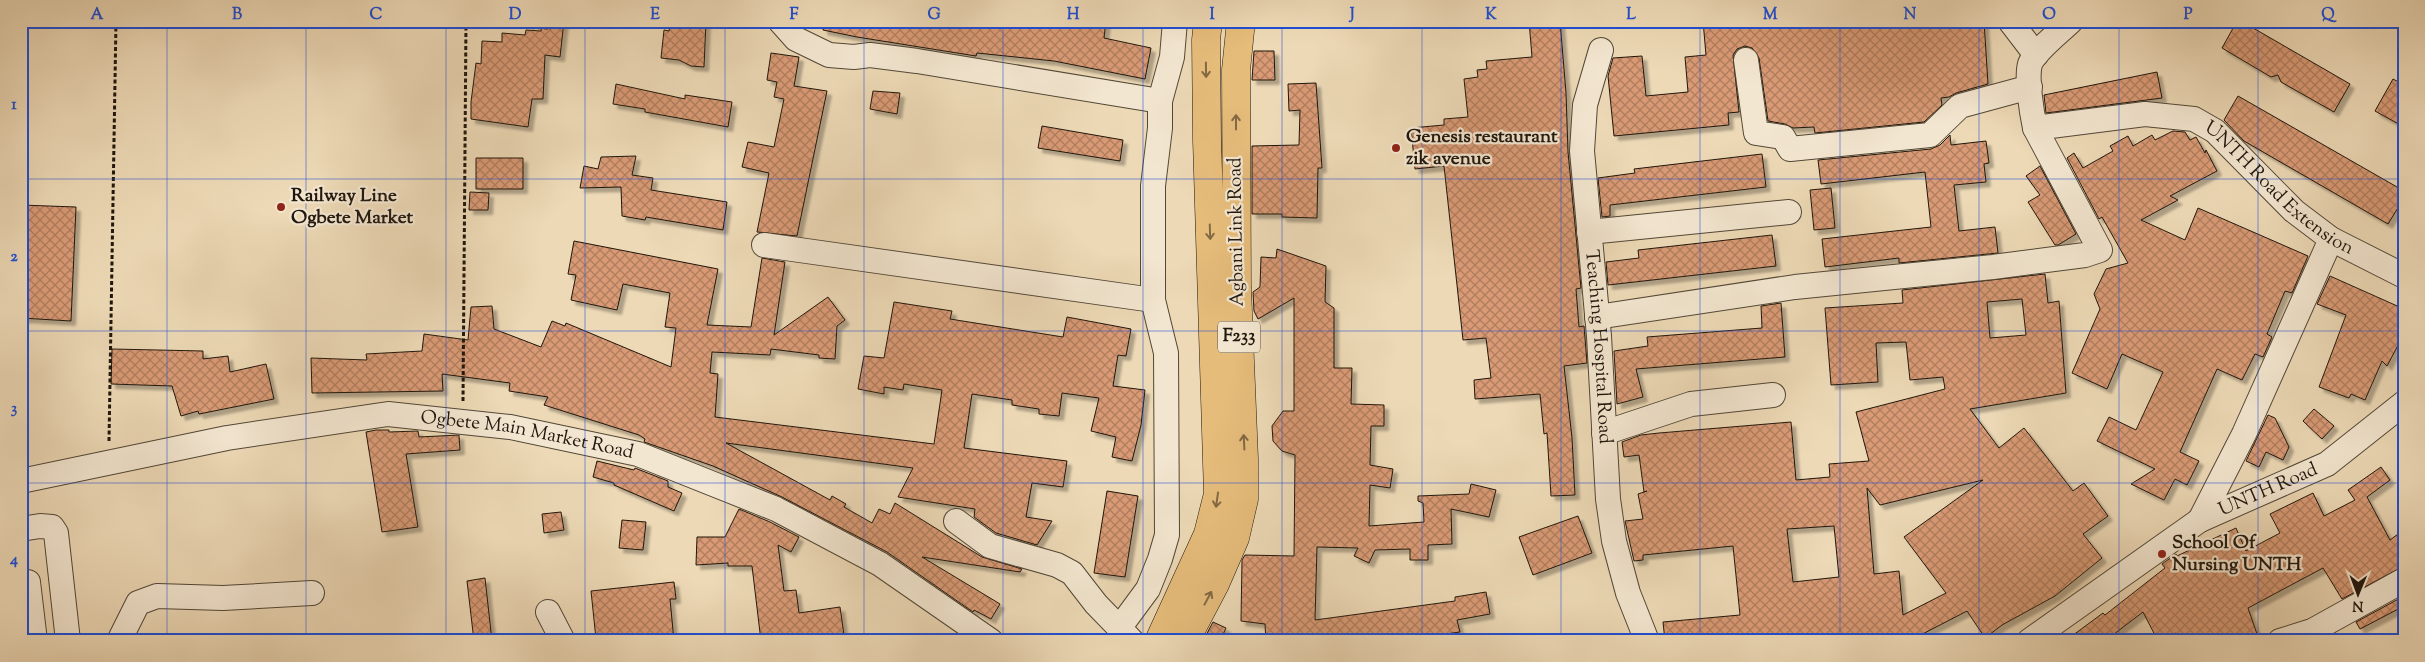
<svg xmlns="http://www.w3.org/2000/svg" width="2425" height="662" font-family="'Sorts Mill Goudy',serif">
<style>
.building{fill:url(#building-cross-hatch);stroke:#1f160d;fill-rule:evenodd;filter:url(#shadow)}
.lines{fill:none;stroke-linecap:round;stroke-linejoin:round}
.minor-casing{stroke:#524737;stroke-width:26}
.major-casing{stroke:#1f160d;stroke-width:29}
.path{stroke:#1f160d;stroke-width:3;stroke-dasharray:4 2.5;stroke-linecap:butt}
.minor{stroke:#f3e6d0;stroke-width:24}
.major{stroke:#e6bc7b;stroke-width:28}
.oneway{stroke:#826944}
.grid{fill:none;stroke:#1d4ed8;stroke-width:1;stroke-opacity:0.55}
.poi-dot{fill:#8f2418;stroke:#f3e6d0;stroke-width:2}
.labels{text-anchor:middle;dominant-baseline:central;stroke-width:4.5;stroke-linejoin:round;paint-order:stroke}
.shield{fill:#f3e6d0;stroke:#5f5448;stroke-width:1}
.shield-label{font-size:18px;font-weight:bold;fill:#1f160d}
.poi-label{font-size:19px;font-weight:bold;fill:#1f160d;stroke:#f3e6d0;text-anchor:start}
.street-label{font-size:19px;fill:#1f160d;stroke:#f3e6d0}
.neatline{fill:none;stroke:#1d4ed8;stroke-width:2}
.grid-label{font-size:16px;text-anchor:middle;font-weight:bold;fill:#1d4ed8}
</style>
<defs>
<pattern id="building-cross-hatch" width="8" height="8" patternUnits="userSpaceOnUse" patternTransform="scale(1.25)"><rect width="8" height="8" fill="#d99a74"/><path d="M0 0l8 8M0 8l8-8" fill="none" stroke="#af7d5e"/></pattern>
<filter id="shadow"><feDropShadow dx="4.5" dy="4.5" stdDeviation="1" flood-color="#0004"/></filter>
</defs>
<rect width="100%" height="100%" fill="#edd9b6"/>
<filter id="stains"><feTurbulence type="fractalNoise" baseFrequency=".004" numOctaves="4"/><feColorMatrix values="0 0 0 0 .2 0 0 0 0 .09 0 0 0 0 .02 0 0 0 .5 -.17"/></filter>
<radialGradient id="worn" r=".72"><stop offset=".6" stop-color="#630" stop-opacity="0"/><stop offset="1" stop-color="#630" stop-opacity=".3"/></radialGradient>
<path class="building" d="M542 21H564L560 57 545 55 543 99H532L528 127 471 119V102L476 63 481 64 482 41 502 42V33L525 35 526 30 541 31Z
M670 21H706L704 67 691 66 679 60 661 58 664 30 669 31Z
M824 21H1106L1104 38 1151 48 1145 79 1054 61 977 53 976 56 857 37 823 30Z
M1529 21H1560L1566 93 1568 152 1581 288 1576 289 1579 327 1584 326 1587 363 1564 366 1572 438 1575 495 1551 496 1547 433 1544 434 1540 394 1475 399 1474 380 1491 378 1486 338 1463 340 1444 166 1415 169 1411 128 1444 125V119L1468 117 1464 79 1478 77 1477 70 1487 69 1486 61 1532 57Z
M1703 21H1721V28L1798 21H1984L1988 84 1956 93 1949 97 1941 98 1942 105 1924 122 1815 133 1814 127 1793 128 1785 124 1768 121 1759 58 1752 48 1745 46 1737 49 1733 55 1739 112 1728 113 1729 125 1614 136 1608 76 1613 58 1642 56 1646 96 1688 92 1685 57 1706 55Z
M2237 21H2241L2350 84 2334 112 2281 82 2278 75 2271 77 2222 48Z
M1254 51H1274L1275 80H1252Z
M771 53 799 57 794 86 827 91 797 236 757 232 769 173 742 167 748 142 774 147 784 99 774 97 777 82 767 80Z
M2157 72 2162 98 2046 113 2044 95Z
M2393 79 2404 85V127L2375 111Z
M1316 83 1322 168H1318L1317 218 1282 217V214H1252V146L1299 145 1300 110 1289 111 1288 84Z
M616 84 685 99V95L732 102 728 127 645 112V109L613 104Z
M873 91 900 93 897 114 870 109Z
M2238 96 2404 191V198L2388 224 2244 141 2224 120Z
M1042 126 1123 140 1120 161 1038 148Z
M2173 131 2185 132 2190 140 2196 137 2205 153 2206 150 2217 171 2170 196 2178 200 2141 220 2185 240 2198 208 2308 256 2292 293 2285 291 2267 334 2272 337 2263 357 2255 354 2242 380 2217 369 2180 452 2199 461 2187 485 2175 479 2164 500 2131 484 2155 469 2097 441 2109 417 2136 430 2163 372 2122 354 2107 389 2072 373 2100 309 2094 294 2106 269 2128 263 2102 217 2099 219 2067 158 2074 153 2083 168 2113 151 2110 146 2128 136 2133 146 2152 135 2155 140Z
M1950 135 1951 145 1986 141 1989 163 1984 164 1986 182 1954 185 1959 231 1995 227 1998 253 1899 263V258L1825 267 1822 239 1931 227 1925 172 1821 184 1818 160 1931 149 1940 145Z
M1762 154 1766 187 1610 205V216L1602 217 1598 178 1635 173 1634 169Z
M636 156 632 175 653 178 651 190 727 202 723 230 646 217 645 220 622 216 621 187 580 188 584 166 598 169 601 157Z
M476 158H523V189H476Z
M2040 166 2076 234 2058 245H2055L2028 202 2040 195 2026 176Z
M1831 188 1835 228 1814 230 1810 190Z
M470 192 489 193 488 210H469Z
M21 205 76 207 71 321 21 318Z
M1772 235 1776 266 1608 285 1606 262 1639 258 1638 250Z
M574 241 718 269 707 325 751 327 762 258 785 262 774 335 828 297 845 320 837 326 835 359 819 358V355L771 349 770 355 712 352 710 373 718 374 715 417 934 444 942 390 904 384 903 390 884 387V394L858 389 864 356 884 358 894 302 952 311 950 319 1063 337 1067 317 1131 329 1126 356 1118 355 1113 386 1145 390 1141 425 1132 461 1112 457 1116 437 1091 431 1099 398 1062 393 1059 416 1039 414V409L1012 405V400L972 394 964 448 1067 461 1063 487 1032 483 1026 517 1052 521 1037 545 996 533 974 517 975 509 898 497 913 468 726 443 830 500 832 496 846 504 844 507 872 523 879 509 890 514 895 503 982 557 1022 569 1020 572 922 557 1000 604 991 619 974 610 973 612 887 552 782 497 713 466 644 442 645 439 639 435 544 405 548 397 509 391 510 383 442 374 443 391 312 393 311 358 367 360 366 354 422 351 424 334 468 340 471 307 492 306 494 329 541 347 552 321 565 326 566 323 671 367 676 328 665 327 670 293 623 284 617 310 571 300 576 275 568 274Z
M1277 249 1326 266 1325 302 1334 308V368H1352L1351 404 1384 405V426H1371L1370 465 1393 469 1390 488 1370 485 1369 526 1424 522 1423 503 1418 501V496L1469 494 1471 484 1496 490 1489 517 1451 509 1452 544 1428 545V560H1410V549L1375 550 1369 563 1354 556 1358 548 1317 547 1315 620 1455 601V597L1486 592 1490 614 1457 620 1460 632 1394 641H1266L1265 624 1241 621 1242 560 1245 555 1294 556 1295 455 1282 451 1273 441 1272 426 1283 411H1294V298L1258 319 1254 311 1253 292 1260 287 1261 257 1276 258Z
M2045 274 2048 303 2059 301 2066 393 1970 409 1999 448 2024 428 2073 491 2084 483 2108 516 2083 534 2102 558 2055 596 2002 625 1985 638 1967 611 1909 641H1665L1663 622 1740 615 1733 546 1643 555V560L1634 561 1625 521 1643 519 1638 494 1647 491 1644 492 1639 455 1624 457 1622 442 1641 435 1659 433 1791 422 1796 480 1830 477 1829 464 1869 461 1856 412 1945 389 1943 377 1910 380 1906 342 1876 343 1878 382 1831 385 1825 308 1903 303 1902 290ZM2022 299 2026 335 1990 338 1987 302ZM1983 480 1904 537 1946 593 1903 615 1899 571 1874 574 1867 488 1880 505ZM1834 526 1839 577 1793 582 1787 529Z
M2330 276 2404 309V334L2387 366 2382 361 2365 400 2351 394 2349 398 2319 387 2346 315 2317 304Z
M1781 303 1785 357 1636 369 1643 397 1617 404 1614 351 1648 346 1647 337 1762 328 1761 306Z
M112 349 203 351V359L228 356 230 372 266 364 274 399 199 414 198 411 181 416 172 386 111 384Z
M2314 409 2334 426 2322 439 2303 421Z
M2268 415 2275 418 2289 447 2283 460 2266 452 2259 467 2246 461Z
M376 430H389V432L418 431 419 437 459 435 460 450 406 454 418 527 382 532 366 432Z
M597 461 634 470 635 468 668 481V487L682 493 674 511 614 485V483L593 477Z
M2381 467 2390 480 2367 497 2390 540 2398 534 2404 542V566L2342 599 2323 568 2248 608 2257 634 2235 641H2178L2176 633 2158 641 2143 612 2105 641H2065L2103 613 2105 615 2165 568 2162 564 2176 554 2177 556 2236 528 2246 551 2280 533 2270 514 2313 493 2324 516 2355 500 2348 490Z
M1107 491 1138 496 1125 577 1094 573Z
M739 509 770 522 799 537 791 552 778 545 784 591 796 590 799 613 840 607 844 635 806 641H761L752 566H728V563L696 565 697 537H725Z
M561 512 564 530 544 533 542 514Z
M1578 516 1592 553 1533 575 1519 537Z
M622 520 646 522 643 550 619 548Z
M485 578 492 641H474L467 581Z
M674 582 676 599H670L674 641H635L634 635 596 639 591 591Z
M2404 596V606L2360 629 2356 622Z
M1213 622 1226 628 1220 641H1203Z"/>
<g class="lines">
<g class="minor-casing">
<g id="minor">
<path d="M780 21 796 39 829 55 854 57 870 55 917 61 1160 101 1172 57 1175 21"/>
<path d="M2010 21 2036 55"/>
<path id="s1" d="M2071 21C2060 32 2035 51 2030 64 2026 78 2032 114 2035 128L2145 114 2194 119 2215 131 2294 211 2331 239 2404 276"/>
<path id="s2" d="M1601 50 1585 105 1582 151 1599 336 1608 499 1614 541 1628 593 1647 641"/>
<path d="M1746 60 1756 133 1783 137 1790 149 1930 135 1960 106 2030 87"/>
<path d="M1589 232 1789 212"/>
<path d="M764 245 1153 300"/>
<path d="M1597 317 1795 287 1993 267 2085 255 2100 250 2035 128"/>
<path d="M1604 433 1691 404 1773 395"/>
<path id="s3" d="M21 481 227 438 388 414 510 427 638 454 776 509 880 564 991 641"/>
<path d="M2200 520 2244 434 2331 239"/>
<path d="M956 521 990 546 1057 565 1072 573 1096 604 1132 641"/>
<path d="M21 529 40 526 52 527 56 533 68 641"/>
<path d="M28 582 35 641"/>
<path d="M548 612 563 641"/>
<path d="M1120 627 1148 589 1160 559 1167 535 1166 353 1153 300V186L1160 128V101"/>
<path d="M119 641 138 603 157 596 223 598 312 593"/>
<path id="s4" d="M2029 641 2200 520 2327 464 2404 403"/>
<path d="M2280 641 2312 631 2404 580"/>
</g>
</g>
<g class="major-casing">
<path id="major" d="M1159 641 1208 534 1218 494 1207 140 1206 40 1208 21
M1185 641 1215 584 1235 538 1244 499V459L1237 288 1236 70 1241 21"/>
</g>
<path class="path" d="M193 21 551 28
M463 401 466 21
M109 441 116 21"/>
<use href="#minor" class="minor"/>
<use href="#major" class="major"/>
</g>
<defs><path id="oneway-shaft" d="M-6 0H5M1.5-3L5.5 0L1.5 3" fill="none" stroke-width="1.6" stroke-linecap="round" stroke-linejoin="round" transform="scale(1.25)"/></defs>
<g class="oneway">
<use href="#oneway-shaft" transform="translate(1206 70) rotate(89)"/>
<use href="#oneway-shaft" transform="translate(1236 122) rotate(-90)"/>
<use href="#oneway-shaft" transform="translate(1210 232) rotate(88)"/>
<use href="#oneway-shaft" transform="translate(1244 442) rotate(-93)"/>
<use href="#oneway-shaft" transform="translate(1217 500) rotate(98)"/>
<use href="#oneway-shaft" transform="translate(1208 598) rotate(-62)"/>
</g>
<path class="grid" d="M167 21V641M306 21V641M446 21V641M585 21V641M725 21V641M864 21V641M1003 21V641M1143 21V641M1282 21V641M1422 21V641M1561 21V641M1700 21V641M1840 21V641M1979 21V641M2119 21V641M2258 21V641M21 179H2404M21 331H2404M21 483H2404"/>
<g class="poi-dot">
<circle cx="1396" cy="148" r="5"/>
<circle cx="281" cy="207" r="5"/>
<circle cx="2162" cy="554" r="5"/>
</g>
<g class="labels">
<rect class="shield" x="1218" y="321.5" width="42" height="31" rx="4"/>
<g class="shield-label">
<text x="1239" y="337">F233</text>
</g>
<g class="poi-label">
<text x="1406" y="137">Genesis restaurant<tspan x="1406" dy="22">zik avenue</tspan></text>
<text x="291" y="196">Railway Line<tspan x="291" dy="22">Ogbete Market</tspan></text>
<text x="2172" y="543">School Of<tspan x="2172" dy="22">Nursing UNTH</tspan></text>
</g>
<g class="street-label">
<text stroke="none"><textPath href="#s1" startOffset="395">UNTH Road Extension</textPath></text>
<text transform="translate(1237 232) rotate(-91)">Agbani Link Road</text>
<text stroke="none"><textPath href="#s2" startOffset="300">Teaching Hospital Road</textPath></text>
<text stroke="none"><textPath href="#s3" startOffset="514">Ogbete Main Market Road</textPath></text>
<text stroke="none"><textPath href="#s4" startOffset="284">UNTH Road</textPath></text>
</g>
</g>
<rect width="2425" height="662" fill="none" stroke="#edd9b6" stroke-width="55"/>
<g transform="translate(2358 594) rotate(181)" stroke="#f3e6d0" stroke-width="4" paint-order="stroke">
<path d="M0-4L9 19L0 12L-9 19Z" fill="#1f160d"/>
<text y="-8" font-size="14" font-weight="bold" text-anchor="middle" fill="#1f160d">N</text>
</g>
<rect x="28" y="28" width="2370" height="606" class="neatline"/>
<g class="grid-label">
<text x="97" y="19">A</text>
<text x="237" y="19">B</text>
<text x="376" y="19">C</text>
<text x="515" y="19">D</text>
<text x="655" y="19">E</text>
<text x="794" y="19">F</text>
<text x="934" y="19">G</text>
<text x="1073" y="19">H</text>
<text x="1212" y="19">I</text>
<text x="1352" y="19">J</text>
<text x="1491" y="19">K</text>
<text x="1631" y="19">L</text>
<text x="1770" y="19">M</text>
<text x="1910" y="19">N</text>
<text x="2049" y="19">O</text>
<text x="2188" y="19">P</text>
<text x="2328" y="19">Q</text>
<text x="14" y="109">1</text>
<text x="14" y="261">2</text>
<text x="14" y="413">3</text>
<text x="14" y="564">4</text>
</g>
<rect width="100%" height="100%" filter="url(#stains)"/>
<rect width="100%" height="100%" fill="url(#worn)"/>
</svg>
